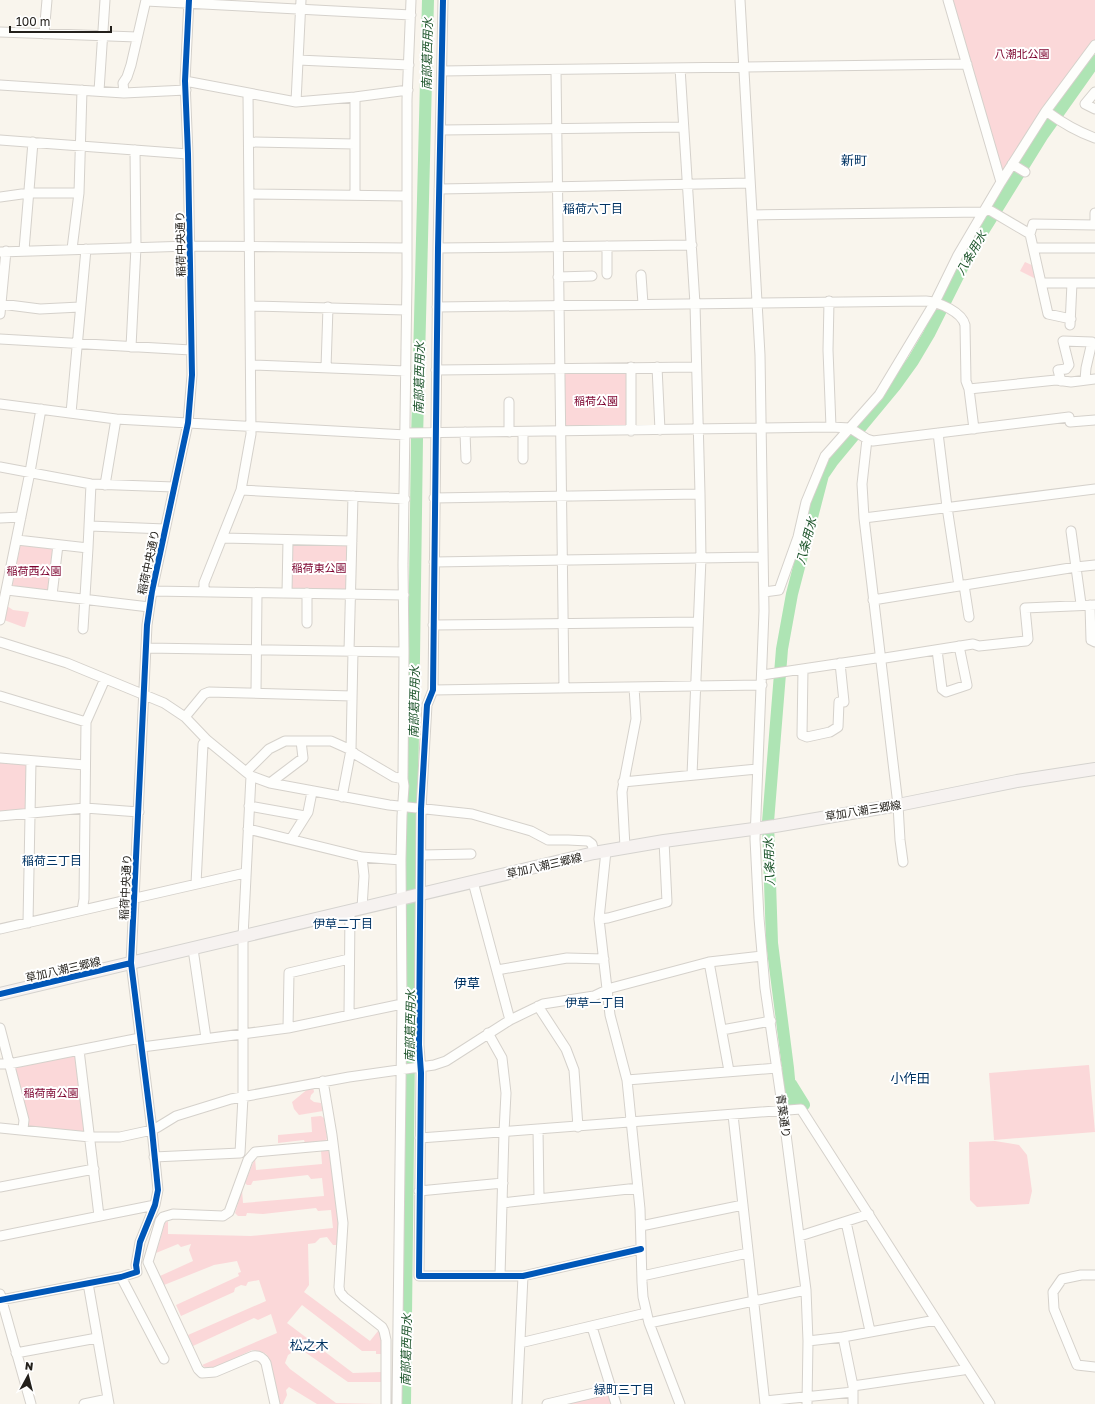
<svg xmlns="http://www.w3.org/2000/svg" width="1095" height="1404" font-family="'Golos Text','Noto Sans JP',sans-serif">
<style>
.green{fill:#fbd8d9}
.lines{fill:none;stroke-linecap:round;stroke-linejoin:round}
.river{stroke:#aee4b4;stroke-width:12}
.minor-casing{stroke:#d5d1cb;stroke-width:11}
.major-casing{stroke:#d5d3cf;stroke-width:14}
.minor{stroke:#fefefc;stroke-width:9}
.major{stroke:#f6f2f0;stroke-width:12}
.cycleway-casing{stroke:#fff;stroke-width:8}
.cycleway{stroke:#0057b8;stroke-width:6}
.labels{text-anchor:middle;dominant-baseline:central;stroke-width:4;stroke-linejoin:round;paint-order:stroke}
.park-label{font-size:11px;fill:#7b002d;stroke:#fff}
.street-label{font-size:11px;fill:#23201b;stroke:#fff}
.water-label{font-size:12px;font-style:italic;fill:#1b5329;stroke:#fff}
.neighbourhood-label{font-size:12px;fill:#003363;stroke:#fff}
.quarter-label{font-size:13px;fill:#003363;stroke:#fff}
</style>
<rect width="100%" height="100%" fill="#f9f5ed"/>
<path class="green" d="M950 0H1095V42L1002 177Z
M1025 262 1034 266 1038 280 1020 271Z
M626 371 628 372 629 425 626 427 567 428 564 425 563 374 566 372Z
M21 542 54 546 51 591 13 588 12 586Z
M293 543H345L349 547 348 587 344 591 292 590 290 587 291 545Z
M7 606 13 610 29 612 25 627H23L4 620Z
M0 760 26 763 29 766 26 810 0 813Z
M73 1054 77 1057 86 1130 84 1132 29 1126 15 1069 18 1065Z
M1089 1065 1095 1132 994 1140 989 1073Z
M313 1087 314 1092 311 1095 310 1099 314 1102 321 1103 323 1111 299 1115 294 1109 292 1102 309 1088Z
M321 1116 324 1118 327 1137 326 1142 305 1143 304 1140 278 1143V1135L312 1132 311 1117Z
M995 1141 1019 1145 1027 1155 1032 1191 1029 1204 977 1207 970 1200 969 1142Z
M327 1150 330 1152 338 1224 337 1245H333L327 1237 320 1238 315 1243 308 1244 309 1285 304 1292 370 1341 378 1331 381 1336V1354H376V1351H362L302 1305 287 1323 353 1373 381 1372V1382H348L299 1348 288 1355 285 1363 290 1369 336 1403 381 1404H317L289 1387 286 1390 287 1395 283 1404H280L270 1360 266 1354 260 1351 252 1350 212 1369 206 1368 202 1365 277 1333 271 1314 258 1320 254 1318 193 1346 188 1335 266 1301 259 1280 248 1282 246 1286 241 1285 235 1288 234 1292 181 1316 176 1305 239 1276 238 1273 241 1272 237 1261 214 1265 164 1285 160 1276 193 1261 189 1250 191 1244 181 1247 178 1244 156 1253 165 1223 168 1221V1234L251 1236 333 1228 331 1210 318 1211 316 1208 263 1214 247 1213 246 1216H238L235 1213 242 1190 243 1203 324 1196 322 1178 311 1179 308 1175 253 1181 251 1185H247L245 1183 255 1158 256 1170 322 1164 321 1151Z
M610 1394 613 1404H559Z"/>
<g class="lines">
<path class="river" d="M791 1084 804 1105
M791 1101 788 1068 772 943 768 822 782 649 792 594 823 475 832 462 895 386 913 361 929 334 969 254 1042 136 1095 61
M405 1404 411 876 417 439 428 0"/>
<g class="minor-casing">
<path id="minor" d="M443 0 438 248 433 690 427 705 421 809 419 1045 421 1073 419 1276H523L641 1249
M740 0 760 355 764 611 755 839 759 918 765 988 783 1111 806 1290 808 1341 807 1404
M948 0 1001 182
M146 1 411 15
M0 32 137 37
M44 34 47 0
M298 60 409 65
M680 68 695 304 700 494 701 558 692 775
M556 70 564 688
M442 71 967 64
M185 81 296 102 355 97 408 90
M0 85 124 93 186 90
M99 91 105 0
M1095 92 1085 104 1095 109
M124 93 123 83 127 77 131 65 146 0
M296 102 301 0
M1046 111C1061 122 1078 132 1095 138
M441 130 683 127
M0 140 188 154
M249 142 355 144
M1012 164 1025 172
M439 189 750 183
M250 194 407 196
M355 195V97
M0 197 29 193H79
M986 208 1030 234 1048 314 1071 319
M752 215 984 212
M1030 234 1033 224 1095 225V213
M438 248 692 245
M1034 248H1095
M72 249 79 193 82 90
M24 250 33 142
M0 252 190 246 407 248
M607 274V246
M641 275 643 304
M558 277 592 276
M1042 283H1095
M829 301 828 350 831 427
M1 304 40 309 80 307
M251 306 406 310
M437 307 926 301C939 302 962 312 965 325L966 381 969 389 974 429
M0 314 6 251
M1070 325 1072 283
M0 339 191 350
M131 347 136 247 135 150
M251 365 406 371
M631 367V431
M657 367 660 430
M326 368 328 307
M436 370 696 367
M1061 381 1058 370 1066 369 1069 365 1063 341 1092 342 1086 368 1085 380
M969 389 1056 380 1071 382 1095 379
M509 402V432
M0 404 116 419 406 435
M71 413 86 249
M1070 422 1095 420
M465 432 466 459
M523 432V459
M406 433 831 427 850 428 867 439 873 441 1069 417
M938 433 947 507 959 586
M867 439 862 484 864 518 898 805 900 840 903 862
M0 467 91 484 174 487
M105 485 116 419
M241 490 405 499
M434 498 700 494
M0 518 21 517
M864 518 1095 489
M90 526 165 529
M1071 531 1081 604
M222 538 352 541
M17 540 88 548 91 484
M434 562 763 557
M964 585 969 617
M7 590 149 607
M152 591 404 595
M204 591V583L241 490 251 434 248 93
M764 592 779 590 798 537 806 502 825 456 879 395 935 302 958 255 1001 182 1046 111 1095 45
M287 593 288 540
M52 595 58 545
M873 600 1076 567 1095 565
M1090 605 1091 640 1095 642
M0 620 30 472 41 409
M307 623V593
M433 625 698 622
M83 629 88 548
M0 642 67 663 164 703 185 717 207 740 246 772 251 776 270 783 389 805 472 814 531 831 548 840H568L588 841 592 844 594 853
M146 648 404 652
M937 650 942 689 946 692 967 685 959 646
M349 651 353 496
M803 669 802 735 807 737 830 732 838 727 839 702H844L840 663
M762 675 876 658H885L973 644 979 646 1026 641 1028 639 1025 608 1095 605
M433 690 762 685
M256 693 257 593
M0 696 86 722
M185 717 204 694 209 692 352 696
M0 758 85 765
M246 772 269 749 285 741H331L351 750 355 754 394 777 403 779
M623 782 757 769
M270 783 303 758 301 741
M342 797 351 750 353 651
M249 806 305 816
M0 816 85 808 139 812
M248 829 362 857 401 860
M291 839 308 812 312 792
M625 847 622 792 636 719 634 687
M606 851 599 919 610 1015 627 1080 640 1209 642 1282 643 1297 649 1323 680 1404
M421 855 471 854
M473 882 510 1020
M196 884 203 744 207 740
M362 908 364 876 362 857
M82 910 84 899 86 722 105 679
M599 919 608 918 667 902 664 841
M28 923 31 761
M0 929 245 873
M193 949 206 1038
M709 962 729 1071
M497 970 567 958 604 959
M538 1006 566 1049 574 1070 578 1127
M349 1015 350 911
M0 1028 24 1120 23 1129
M288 1028 289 973 349 959
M722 1030 771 1021
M488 1033 502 1058 506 1093 504 1132 500 1276
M142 1047 288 1028 402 1004
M79 1050 99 1216
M0 1064H9L140 1038
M627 1080 777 1068
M323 1081 332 1135 343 1223 339 1287 340 1292 344 1297 382 1327 384 1331 386 1340V1404
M733 1115 765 1404
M0 1128 90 1137H120L152 1130 158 1127 176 1116 231 1099 349 1077 434 1065 446 1061 510 1020 543 1004 594 996 611 988 709 962 762 956
M538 1129 539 1199
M420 1138 801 1109 990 1404
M154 1157 240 1153 243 1097V937L251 776
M0 1187 94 1169
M419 1191 503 1183
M502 1203 638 1188
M846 1222 870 1331
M641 1226 743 1205
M0 1236 155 1205
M800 1236 869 1214
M1095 1275H1081L1062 1279 1053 1292 1054 1309 1077 1365 1095 1367
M642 1276 748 1253
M121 1277 164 1359
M88 1283 109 1404
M0 1294 31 1404
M0 1300 121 1277 137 1272 136 1265 140 1242 155 1205 158 1190 152 1130 131 963 147 625 152 591 188 423 192 375 188 154 185 81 189 0
M649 1323 806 1290
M592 1327 616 1404
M843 1337 853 1386V1404
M808 1341 843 1337 936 1320
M520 1343 646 1313
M16 1353 97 1338
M853 1386 963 1370 966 1368
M765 1401 853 1392
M84 1404 108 1399
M275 1404 266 1363C263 1358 260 1355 253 1356L215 1372 202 1373 198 1369 148 1262 160 1221 163 1217 173 1214 223 1216 229 1212 248 1160 255 1152 333 1145
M397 1404 402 1004 401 860 402 816 404 786 403 779 404 652 403 565 407 277V100L411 0
M517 1404 523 1276
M547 1404 611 1389"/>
</g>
<g class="major-casing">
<path id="major" d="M0 994 594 853 664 841 775 826 898 805 1017 781 1095 769"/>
</g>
<use href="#minor" class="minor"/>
<use href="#major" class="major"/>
<g class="cycleway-casing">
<path id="cycleway" d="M443 0 438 248 433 690 427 705 421 809 419 1045 421 1073 419 1276H523L641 1249
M0 994 131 963
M0 1300 121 1277 137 1272 136 1265 140 1242 155 1205 158 1190 152 1130 131 963 147 625 152 591 188 423 192 375 188 154 185 81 189 0"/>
</g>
<use href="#cycleway" class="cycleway"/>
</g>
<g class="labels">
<g class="park-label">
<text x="1022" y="53">八潮北公園</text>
<text x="596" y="400">稲荷公園</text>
<text x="319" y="567">稲荷東公園</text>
<text x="34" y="570">稲荷西公園</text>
<text x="51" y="1092">稲荷南公園</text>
</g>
<g class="street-label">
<text transform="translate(180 244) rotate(-91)">稲荷中央通り</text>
<text transform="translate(148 562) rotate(-78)">稲荷中央通り</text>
<text transform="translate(863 810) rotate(-9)">草加八潮三郷線</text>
<text transform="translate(544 865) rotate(-13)">草加八潮三郷線</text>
<text transform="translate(125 887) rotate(-87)">稲荷中央通り</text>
<text transform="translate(63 969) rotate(-13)">草加八潮三郷線</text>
<text transform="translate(784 1116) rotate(82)">青葉通り</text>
</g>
<g class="water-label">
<text transform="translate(427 54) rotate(-89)">南部葛西用水</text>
<text transform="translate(971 253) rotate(-60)">八条用水</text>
<text transform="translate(419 378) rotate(-89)">南部葛西用水</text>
<text transform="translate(806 541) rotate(-75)">八条用水</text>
<text transform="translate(414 702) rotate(-89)">南部葛西用水</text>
<text transform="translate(769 862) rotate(-92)">八条用水</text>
<text transform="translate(410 1026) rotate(-89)">南部葛西用水</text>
<text transform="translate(406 1350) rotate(-89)">南部葛西用水</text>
</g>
<g class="neighbourhood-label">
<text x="593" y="208">稲荷六丁目</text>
<text x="52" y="860">稲荷三丁目</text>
<text x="343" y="923">伊草二丁目</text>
<text x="595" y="1002">伊草一丁目</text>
<text x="624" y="1389">緑町三丁目</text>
</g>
<g class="quarter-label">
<text x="854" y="160">新町</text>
<text x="467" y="983">伊草</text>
<text x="910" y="1078">小作田</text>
<text x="309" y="1345">松之木</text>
</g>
</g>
<g transform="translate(28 1376) rotate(7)" stroke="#ffffff" stroke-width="3" paint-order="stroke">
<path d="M0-3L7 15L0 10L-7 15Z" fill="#23201b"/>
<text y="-6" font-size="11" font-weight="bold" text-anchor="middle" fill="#23201b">N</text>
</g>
<path d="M10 26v6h101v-6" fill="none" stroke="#23201b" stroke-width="2"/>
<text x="16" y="26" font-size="12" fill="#23201b" stroke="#ffffff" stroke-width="3" paint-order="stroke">100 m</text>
</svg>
